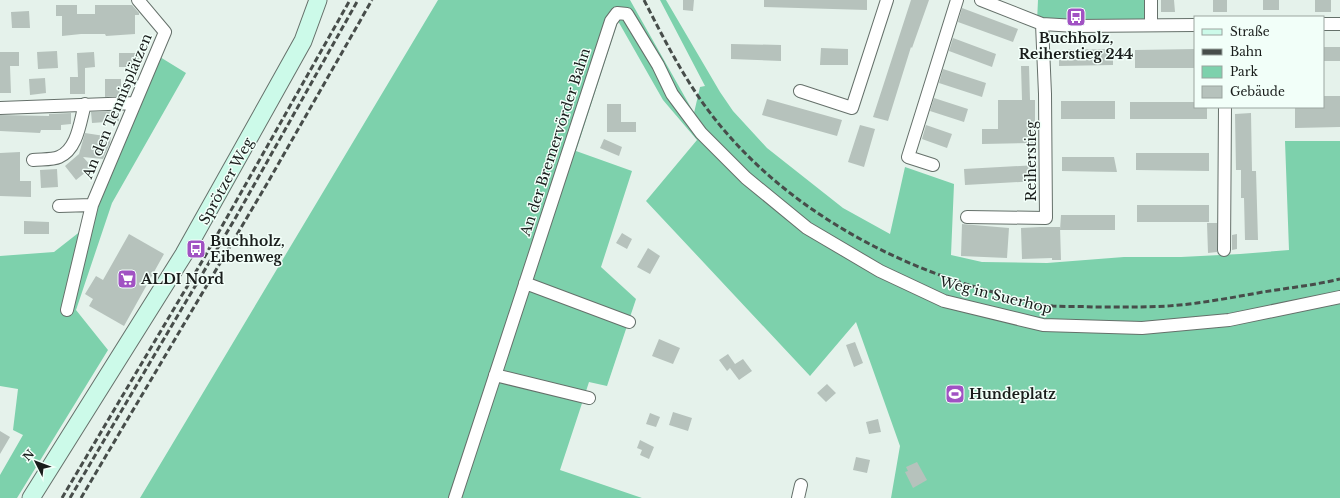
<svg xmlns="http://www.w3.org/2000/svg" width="1340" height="498" font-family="'Libre Baskerville',serif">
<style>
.green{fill:#7dd1ac}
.building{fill:#b6c2bc}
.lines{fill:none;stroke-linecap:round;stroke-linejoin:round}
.street-casing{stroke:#65706a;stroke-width:14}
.secondary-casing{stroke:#65706a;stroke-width:19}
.street{stroke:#fff;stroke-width:12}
.secondary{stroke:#ccfae9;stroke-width:17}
.rail{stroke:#474d4a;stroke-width:3;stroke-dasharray:6 3;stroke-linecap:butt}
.labels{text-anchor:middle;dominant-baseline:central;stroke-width:3;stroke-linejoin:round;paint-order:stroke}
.poi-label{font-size:14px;font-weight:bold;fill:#191d1b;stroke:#f2fff9;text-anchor:start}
.street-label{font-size:14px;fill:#191d1b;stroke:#f2fff9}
</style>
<rect width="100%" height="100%" fill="#e5f2eb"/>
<path class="green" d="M438 0H630L694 113 700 87 705 86 660 0H666L720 92 733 111 767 148 843 208 890 234 905 167 954 184 951 255 982 262 1047 263 1124 257H1181L1240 254 1289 250 1285 141H1340V498H891L900 446 856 322 810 376 646 201 697 140 663 100 618 21 576 151 632 171 601 267 636 299 607 386 589 382 560 470 642 498H140Z
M1038 0H1151V25L1037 22Z
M160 57 186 73 112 203 76 310 108 350 17 498H0V475L23 435 13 430 18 389 0 386V256L54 252 91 223Z"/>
<path class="building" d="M683 0H694L693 11 683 10Z
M764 0H867V10L764 7Z
M911 0H929L912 48 911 47 888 121 873 117Z
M1161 0H1174L1175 12H1161Z
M1213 0H1227V12H1213Z
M1263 0H1279V10H1263Z
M1315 0H1331V12H1315Z
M56 5H77V14H95V5H132L139 13V15H135V34L106 36 105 34H81L62 36V16H56Z
M962 8 1018 29 1013 42 958 22Z
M29 11 30 28H12L11 12Z
M953 38 996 54 992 67 949 51Z
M731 44 781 45V61L731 59Z
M1323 47H1340V61H1323Z
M821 48 848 49V65H820Z
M1113 49V65L1059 66V50Z
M1195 49V68H1135V50Z
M57 51 58 68 38 69 37 52Z
M0 52H19V66H10L11 93H0Z
M94 52 95 67 85 68V94H70V77H78L77 53Z
M119 53H140L141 67H119Z
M1021 66H1029L1030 100H1035V143L982 144V129H998V100H1022Z
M943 69 986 83 982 97 939 83Z
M45 78 46 93 30 95 29 79Z
M105 79H121V96L105 97Z
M1323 96H1340V127L1295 128V107H1323Z
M934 98 968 109 964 122 930 111Z
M767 99 842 120 837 136 762 115Z
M1061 101H1115V119H1061Z
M1130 102H1195V107H1207V119H1130Z
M607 104H621V122H636V132H607Z
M118 111 119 121 92 123 91 112Z
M71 113V124L61 125V130H41L40 133 0 131V115L49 116V114Z
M1251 113 1252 171H1256L1258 240H1245L1244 198H1241V170H1236L1235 114Z
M860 125 875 129 864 167 848 162Z
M926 125 952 134 947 148 922 139Z
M85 133 111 137 110 143 103 159 83 157 92 167 76 180 65 166 79 154Z
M604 139 622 147 619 156 600 148Z
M20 152V181H31V197L0 196V153Z
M1136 153H1209V171L1136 170Z
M1062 157H1114L1117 172 1062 171Z
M1037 165V181L965 185 964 169Z
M57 169 58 187 41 188 40 170Z
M1137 205H1209V222H1137Z
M1061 215H1115V230H1060Z
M24 221 49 222V234H24Z
M1207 223H1217V252L1208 253Z
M962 224 1009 228 1007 258 961 256Z
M1040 227H1060L1061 260H1052V258L1022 259 1021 228Z
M622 233 632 239 627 249 616 243Z
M129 234 164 254 124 326 89 306 93 299 85 294 96 276 103 280Z
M1237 234V249L1232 250V235Z
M648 248 660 256 650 274 637 267Z
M659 339 680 348 673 364 652 356Z
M855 342 863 363 854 367 846 345Z
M728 354 735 364 743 359 752 371 739 380 730 368 727 371 719 360Z
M827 384 836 393 826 402 817 393Z
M673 412 692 418 688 431 669 425Z
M650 413 660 417 656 427 646 424Z
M878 419 881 432 869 434 866 422Z
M0 431 10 437 0 454Z
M640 440 654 447 649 459 640 455 642 450 637 448Z
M856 457 870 460 867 473 853 470Z
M917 462 927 480 913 488 905 472 908 471 906 467Z"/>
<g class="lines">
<g class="street-casing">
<path id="street" d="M981 0 1042 24 1076 26 1195 25
M1151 0V25
M1323 24H1340
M800 91 852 108 887 0
M0 108 135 103
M33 160C41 159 52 160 59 157 78 149 80 121 85 104
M933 165 908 157 957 0
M59 206 92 205
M967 217 1046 218 1045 94 1042 24
M1224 250 1225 107
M525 283 629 322
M67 310 92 205 165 32 138 0
M495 375 589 398
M455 498 611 21 617 13 627 14 658 65 672 94 701 133 746 178 807 228 880 271 944 301 1043 325 1142 328 1229 320 1340 297
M798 498 801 485"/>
</g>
<g class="secondary-casing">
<path id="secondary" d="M31 498 184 254 303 41 318 0"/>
</g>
<use href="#street" class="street"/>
<use href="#secondary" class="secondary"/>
<path class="rail" d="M644 0C664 39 684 79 711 114 779 203 885 263 993 292 1012 298 1032 304 1053 306 1066 307 1081 306 1094 307 1129 307 1163 308 1197 303 1219 300 1241 296 1263 292 1288 288 1315 285 1340 279
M62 498 204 258 350 0
M70 498 236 217 358 0
M81 498 268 182 372 0"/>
</g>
<defs>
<g id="bus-square" transform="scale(1)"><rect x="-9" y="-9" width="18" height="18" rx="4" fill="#a152c3" stroke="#f2fff9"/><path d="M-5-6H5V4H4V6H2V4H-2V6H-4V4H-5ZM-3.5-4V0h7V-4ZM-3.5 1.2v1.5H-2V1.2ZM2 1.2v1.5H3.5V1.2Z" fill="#fff"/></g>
<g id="supermarket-square" transform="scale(1)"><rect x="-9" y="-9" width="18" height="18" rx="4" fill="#a152c3" stroke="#f2fff9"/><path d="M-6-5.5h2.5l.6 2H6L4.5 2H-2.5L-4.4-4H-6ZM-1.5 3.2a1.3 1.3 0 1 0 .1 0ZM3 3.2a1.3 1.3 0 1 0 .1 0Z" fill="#fff"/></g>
<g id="stadium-square" transform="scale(1)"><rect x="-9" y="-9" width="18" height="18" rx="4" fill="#a152c3" stroke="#f2fff9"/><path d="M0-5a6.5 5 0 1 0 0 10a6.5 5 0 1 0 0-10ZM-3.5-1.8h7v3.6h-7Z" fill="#fff"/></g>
</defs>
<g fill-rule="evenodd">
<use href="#bus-square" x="1076" y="17"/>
<use href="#bus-square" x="196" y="249"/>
<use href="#supermarket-square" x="127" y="279"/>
<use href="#stadium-square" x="955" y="394"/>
</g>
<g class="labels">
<g class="poi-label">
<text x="1076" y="38" text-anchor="middle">Buchholz,<tspan x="1076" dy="16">Reiherstieg 244</tspan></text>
<text x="210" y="241">Buchholz,<tspan x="210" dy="16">Eibenweg</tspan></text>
<text x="141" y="279">ALDI Nord</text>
<text x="969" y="394">Hundeplatz</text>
</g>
<g class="street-label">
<text transform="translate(117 106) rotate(-67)">An den Tennisplätzen</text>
<text transform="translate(555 142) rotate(-72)">An der Bremervörder Bahn</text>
<text transform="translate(1031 161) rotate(-90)">Reiherstieg</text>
<text transform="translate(226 181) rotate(-61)">Sprötzer Weg</text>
<text transform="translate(996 295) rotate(14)">Weg in Suerhop</text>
</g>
</g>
<rect x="1194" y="16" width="130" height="92" fill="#f2fff9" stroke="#9ba5a0"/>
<rect x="1202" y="29" width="20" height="6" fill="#ccfae9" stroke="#9ba5a0"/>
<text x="1230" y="36" font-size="12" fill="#191d1b">Straße</text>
<rect x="1202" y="49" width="20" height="6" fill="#474d4a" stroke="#9ba5a0"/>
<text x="1230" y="56" font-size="12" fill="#191d1b">Bahn</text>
<rect x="1202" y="66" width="20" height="12" fill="#7dd1ac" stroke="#9ba5a0"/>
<text x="1230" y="76" font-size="12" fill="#191d1b">Park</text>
<rect x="1202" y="86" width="20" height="12" fill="#b6c2bc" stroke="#9ba5a0"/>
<text x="1230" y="96" font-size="12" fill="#191d1b">Gebäude</text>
<g transform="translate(36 462) rotate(312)" stroke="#f2fff9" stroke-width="3" paint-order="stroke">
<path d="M0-3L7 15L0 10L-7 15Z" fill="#191d1b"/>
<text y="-6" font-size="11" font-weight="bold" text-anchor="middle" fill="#191d1b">N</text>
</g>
</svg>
